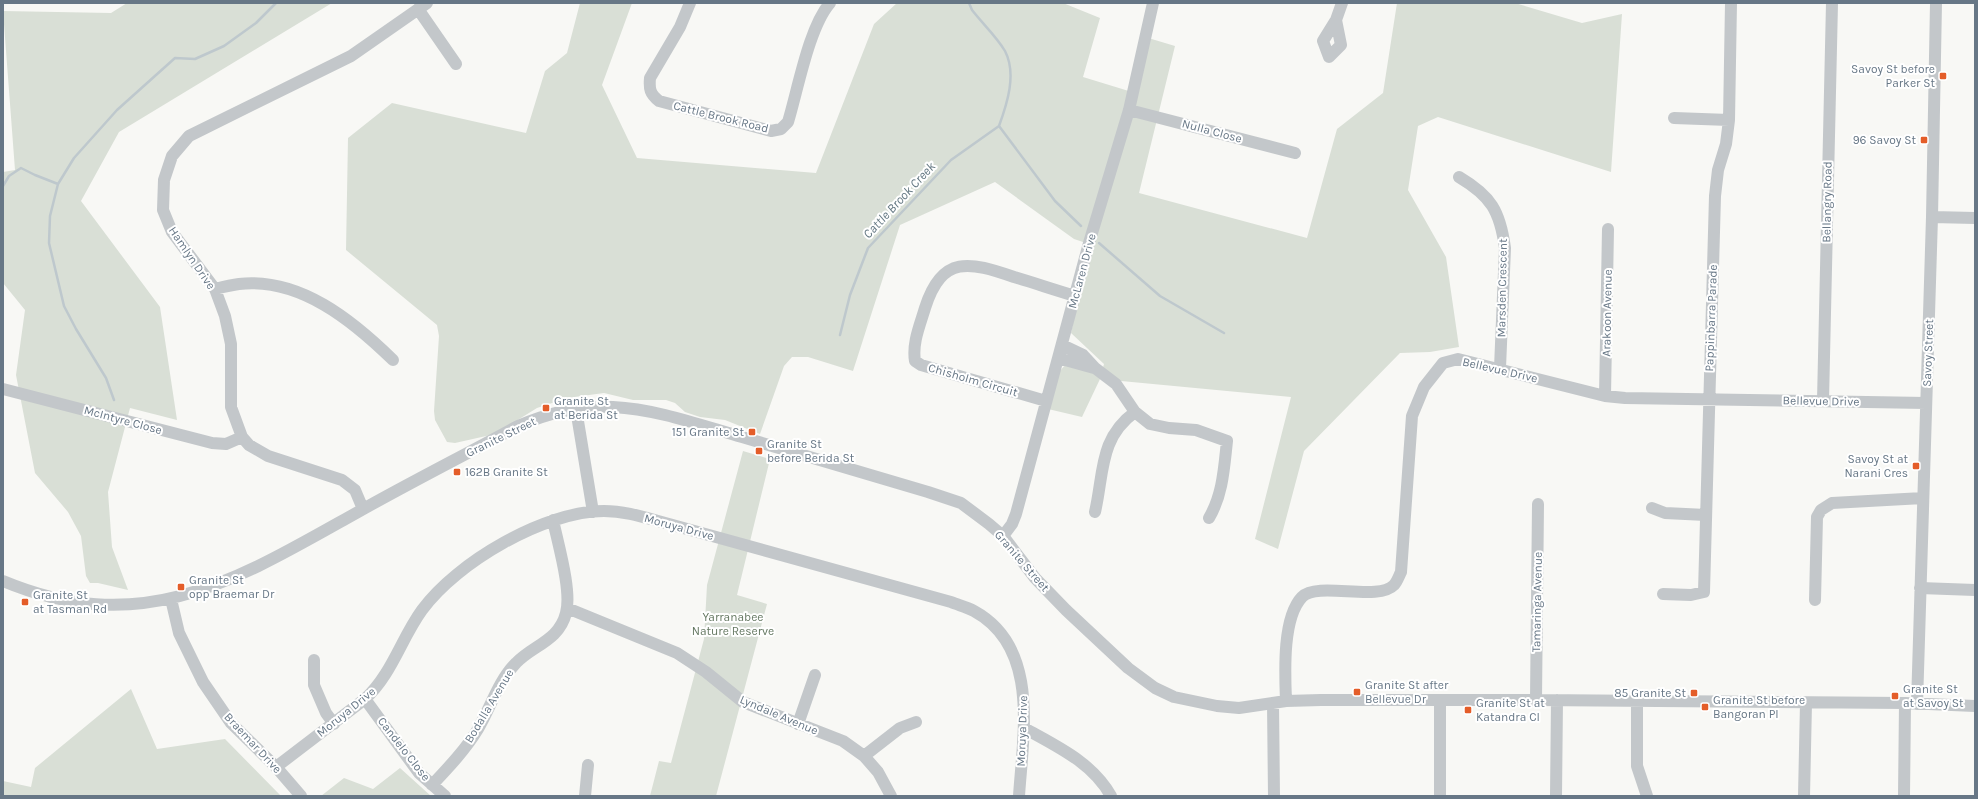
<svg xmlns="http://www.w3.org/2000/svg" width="1978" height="799" font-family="Karla,sans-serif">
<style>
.green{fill:#d9dfd6}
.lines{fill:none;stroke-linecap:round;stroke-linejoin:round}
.stream{stroke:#bec8cd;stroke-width:2.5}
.minor{stroke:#c3c7ca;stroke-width:12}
.poi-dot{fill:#e45d29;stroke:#fff;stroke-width:1.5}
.labels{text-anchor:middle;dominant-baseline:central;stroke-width:4;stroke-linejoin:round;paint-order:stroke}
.poi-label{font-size:12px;fill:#677786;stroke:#fff;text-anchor:start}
.street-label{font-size:12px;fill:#677786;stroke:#fff}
.park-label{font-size:12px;fill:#657862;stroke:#fff}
.water-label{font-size:13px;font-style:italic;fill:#637782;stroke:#fff}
</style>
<rect width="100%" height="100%" fill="#f8f8f5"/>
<path class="green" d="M127 3H332L119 132 81 201 160 307 177 420 130 408 108 492 112 547 128 590 98 583H90L86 576 81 536 68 512 35 473 16 375 25 310 3 283V172L15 170 3 11 111 13Z
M580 3H632L602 85 637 158 816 173 874 24 897 3H1063L1100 18 1083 77 1132 92 1145 37 1175 46 1139 193 1307 238 1337 129 1383 93 1397 3H1515L1582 23 1622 14 1611 172 1438 117 1418 126 1408 190 1446 257 1459 347 1430 352 1400 353 1304 451 1278 549 1255 539 1291 397 1100 379 1082 417 1048 409 1059 372 1066 364 1096 374 1100 378 1104 364 1071 333 1089 244 1074 239 995 182 900 225 853 371 808 357H792L784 366 760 434 725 420 700 417 685 412 675 403 666 400H633L604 393 567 398 537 408 495 434 455 443 447 442 435 420 434 411 439 336 437 325 346 250 348 138 392 103 526 133 545 71 567 53Z
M743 451 770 459 737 595 767 604 716 796H650L659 761 671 763 704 639 707 585Z
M131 689 157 749 225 739 281 796H3V781L31 787 35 768Z
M400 768 431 796H321L344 778 373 789Z"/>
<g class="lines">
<path class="stream" d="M969 3 972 10C982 23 997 37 1005 51 1017 74 1007 104 999 126L1055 201 1081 226
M3 186 9 176 21 168 35 175 58 184
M1099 243 1160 296 1224 333
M840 335 850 295 868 248 951 160 999 126
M114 400 106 378 76 329 64 306 49 243 50 216 58 184 74 158 117 110 175 58 195 59 224 46 256 23 276 3"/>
<path class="minor" d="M690 3 680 27 650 78C649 89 650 94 659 101L771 131 781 129 788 122C798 89 809 27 830 3
M418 9 456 64
M1336 20 1341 45 1329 57 1323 41 1336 20 1342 3
M1129 110 1295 153
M1674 118 1729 120
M1459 177C1491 196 1500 211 1505 248L1500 368
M1932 217 1975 218
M215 289C223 287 231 285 239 284 300 277 353 321 393 360
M1062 345 1083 355 1095 368 1116 384 1135 412 1150 424 1169 428 1196 430 1227 441C1224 468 1223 494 1209 518
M1058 358 1094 368
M3 389 212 443 226 444 242 437
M1605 396 1608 229
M1046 401 921 365 915 361C912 343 920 325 925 308 942 254 970 262 1014 277 1034 283 1055 290 1075 296
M1823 401 1832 3
M576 409 593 512
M1652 508 1665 513 1706 515
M363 509 355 490 342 480 268 456 249 445 242 437 231 407V344L225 316 215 289 172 232 163 210 164 180 172 156 189 136 351 56 427 3
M1095 512C1104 473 1099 438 1135 412
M1003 536 1012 524 1016 514 1089 243 1129 110 1153 3
M3 581C144 640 238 579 358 512 411 482 465 455 518 426 548 413 580 405 613 407 656 409 700 425 742 437 804 455 866 474 928 492L961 503 989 524 1003 536 1035 578 1066 610 1128 668 1155 688 1174 697 1217 706 1239 708 1286 701 1321 700H1536L1905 703 1975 706
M1920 588 1975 590
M1663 594 1691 595 1704 592 1715 196 1718 170 1726 144 1729 120 1731 3
M171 599 179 633 203 682 231 723 276 767 301 796
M1815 600 1817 517 1821 510 1832 503 1923 498
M567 608 677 653 706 672 743 702 843 741 864 756 878 772 891 796
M314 660V685L326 713 334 724
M365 699 419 773 445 796
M1440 700V796
M1536 700 1538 504
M1286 701C1285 674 1282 618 1302 597 1318 581 1378 602 1394 585 1397 582 1399 576 1401 572L1412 416 1424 387 1443 363 1458 359 1605 396 1625 398 1926 403
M1637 701V766L1647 796
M1273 703 1274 796
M1917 704 1932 217 1936 3
M798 724 815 675
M1024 728C1056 746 1092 762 1111 796
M864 756 900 728 916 722
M276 767 365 699C392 674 401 639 422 610 457 562 545 511 604 511 623 511 640 516 658 521L951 602C958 605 967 607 974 611 1040 647 1023 734 1019 796
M432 785C448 768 466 749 478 729 491 707 498 681 516 663 533 645 559 641 566 613 572 591 558 544 553 520
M585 796 588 765
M1556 796 1557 700
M1804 796 1806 703
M1904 796 1905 703"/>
</g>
<g class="poi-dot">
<rect x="1939" y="72" width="8" height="8" rx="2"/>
<rect x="1920" y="136" width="8" height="8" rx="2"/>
<rect x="542" y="404" width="8" height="8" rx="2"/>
<rect x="748" y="428" width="8" height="8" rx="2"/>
<rect x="755" y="447" width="8" height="8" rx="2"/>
<rect x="1912" y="462" width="8" height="8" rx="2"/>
<rect x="453" y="468" width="8" height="8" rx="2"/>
<rect x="177" y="583" width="8" height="8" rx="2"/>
<rect x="21" y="598" width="8" height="8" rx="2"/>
<rect x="1353" y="688" width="8" height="8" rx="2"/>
<rect x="1690" y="689" width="8" height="8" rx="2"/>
<rect x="1891" y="692" width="8" height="8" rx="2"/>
<rect x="1701" y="703" width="8" height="8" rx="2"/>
<rect x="1464" y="706" width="8" height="8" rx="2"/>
</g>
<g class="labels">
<g class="poi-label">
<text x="1935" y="69" text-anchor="end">Savoy St before<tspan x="1935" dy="14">Parker St</tspan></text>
<text x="1916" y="140" text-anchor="end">96 Savoy St</text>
<text x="554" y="401">Granite St<tspan x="554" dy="14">at Berida St</tspan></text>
<text x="744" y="432" text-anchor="end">151 Granite St</text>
<text x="767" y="444">Granite St<tspan x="767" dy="14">before Berida St</tspan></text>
<text x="1908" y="459" text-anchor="end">Savoy St at<tspan x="1908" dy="14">Narani Cres</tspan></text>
<text x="465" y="472">162B Granite St</text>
<text x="189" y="580">Granite St<tspan x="189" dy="14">opp Braemar Dr</tspan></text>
<text x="33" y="595">Granite St<tspan x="33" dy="14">at Tasman Rd</tspan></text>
<text x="1365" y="685">Granite St after<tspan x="1365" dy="14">Bellevue Dr</tspan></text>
<text x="1903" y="689">Granite St<tspan x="1903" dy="14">at Savoy St</tspan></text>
<text x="1686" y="693" text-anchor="end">85 Granite St</text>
<text x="1713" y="700">Granite St before<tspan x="1713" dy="14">Bangoran Pl</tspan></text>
<text x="1476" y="703">Granite St at<tspan x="1476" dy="14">Katandra Cl</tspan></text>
</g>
<g class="street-label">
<text transform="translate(721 117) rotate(14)">Cattle Brook Road</text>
<text transform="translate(1212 131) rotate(15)">Nulla Close</text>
<text transform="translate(1827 202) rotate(-89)">Bellangry Road</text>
<text transform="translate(192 258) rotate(56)">Hamlyn Drive</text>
<text transform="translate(1082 271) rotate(-75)">McLaren Drive</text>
<text transform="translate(1502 288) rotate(-89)">Marsden Crescent</text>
<text transform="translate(1607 313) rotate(-89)">Arakoon Avenue</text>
<text transform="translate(1711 318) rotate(-88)">Pappinbarra Parade</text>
<text transform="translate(1928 353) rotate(-88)">Savoy Street</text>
<text transform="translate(1500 370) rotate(13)">Bellevue Drive</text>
<text transform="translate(973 380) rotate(16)">Chisholm Circuit</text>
<text transform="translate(1821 401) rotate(1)">Bellevue Drive</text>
<text transform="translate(123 420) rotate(15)">McIntyre Close</text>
<text transform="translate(501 437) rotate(-26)">Granite Street</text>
<text transform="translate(679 527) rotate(15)">Moruya Drive</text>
<text transform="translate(1022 561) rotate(49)">Granite Street</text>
<text transform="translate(1537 602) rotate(-89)">Tamaringa Avenue</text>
<text transform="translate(489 706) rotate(-59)">Bodalla Avenue</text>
<text transform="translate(346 712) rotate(-39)">Moruya Drive</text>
<text transform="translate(779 715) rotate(23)">Lyndale Avenue</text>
<text transform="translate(1022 731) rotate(-88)">Moruya Drive</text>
<text transform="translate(253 743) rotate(47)">Braemar Drive</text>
<text transform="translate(404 749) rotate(52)">Candelo Close</text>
</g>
<g class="park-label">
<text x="733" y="617">Yarranabee<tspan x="733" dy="14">Nature Reserve</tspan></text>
</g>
<g class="water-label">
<text transform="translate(899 200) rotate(-47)">Cattle Brook Creek</text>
</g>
</g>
<rect width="1978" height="799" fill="none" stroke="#677786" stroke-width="8"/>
</svg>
